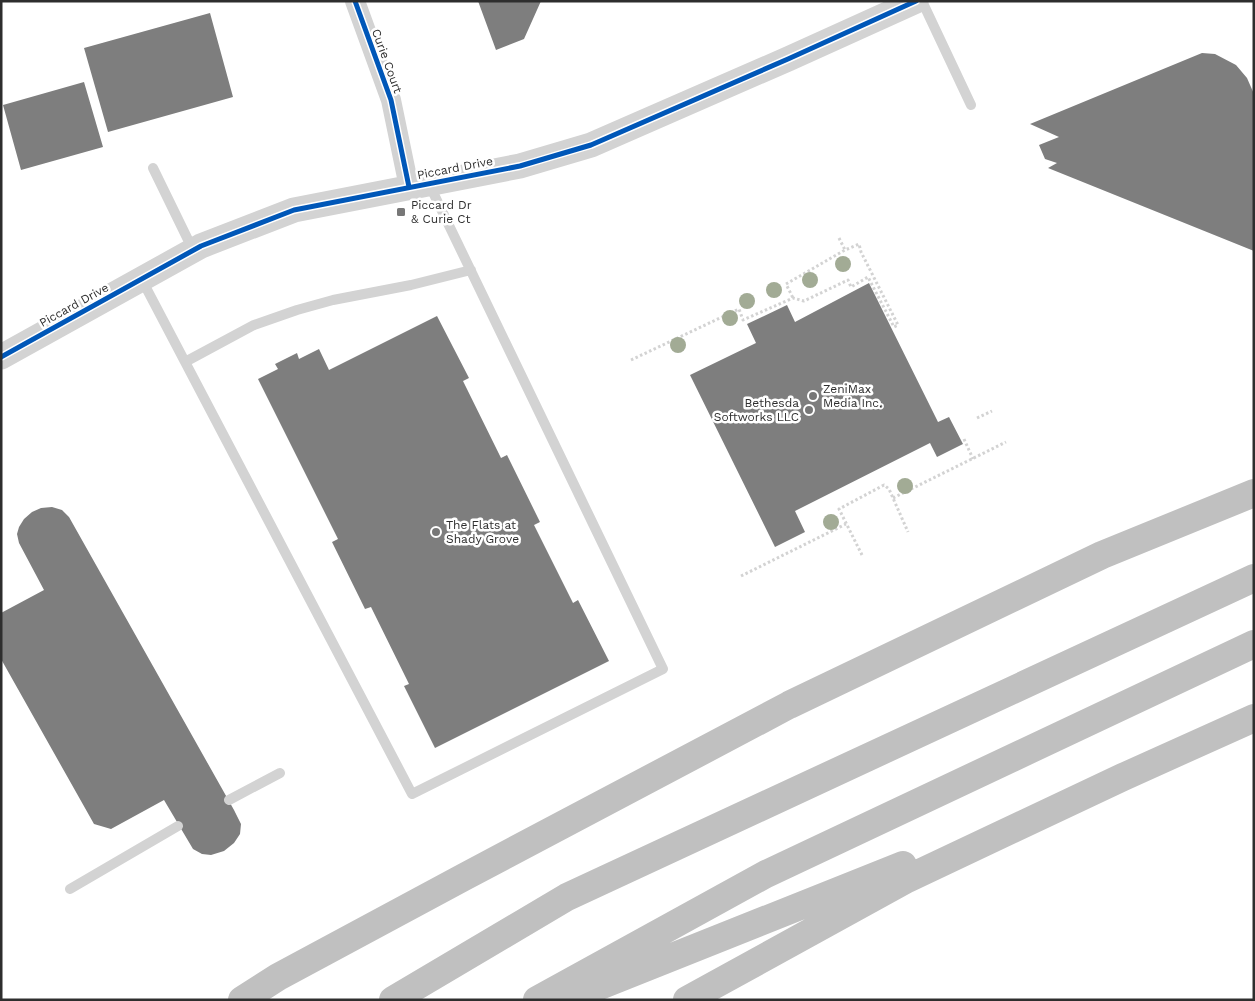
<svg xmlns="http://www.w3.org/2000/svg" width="1255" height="1001" font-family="'Work Sans',sans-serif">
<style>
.building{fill:#7e7e7e}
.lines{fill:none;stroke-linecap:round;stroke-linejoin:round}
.path{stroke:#d3d3d3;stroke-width:3;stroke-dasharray:2.5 2.5;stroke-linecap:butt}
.service{stroke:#d3d3d3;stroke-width:10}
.minor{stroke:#d3d3d3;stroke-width:20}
.tertiary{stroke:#d3d3d3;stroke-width:25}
.motorway{stroke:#c0c0c0;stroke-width:28}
.cycleway-casing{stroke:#fff;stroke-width:8}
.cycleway{stroke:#0057b8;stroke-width:5}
.tree{fill:#a2ab95}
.poi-dot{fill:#777;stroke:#fff;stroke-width:2}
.labels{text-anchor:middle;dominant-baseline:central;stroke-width:5;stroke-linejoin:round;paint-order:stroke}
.street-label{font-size:12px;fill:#2e2e2e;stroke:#fff}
.poi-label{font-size:12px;fill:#2e2e2e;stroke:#fff;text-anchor:start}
</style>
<rect width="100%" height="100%" fill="#fff"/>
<path class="building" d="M478 1H541L524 39 496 50Z
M210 13 233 97 108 132 84 48Z
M1202 53 1215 54 1236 65 1247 78 1254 94V251L1048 168 1057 163 1045 159 1039 145 1059 137 1030 124Z
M84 82 103 147 21 170 3 105Z
M869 283 938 422 949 417 963 444 937 457 930 443 795 511 805 532 775 547 690 375 756 343 747 324 787 305 795 322Z
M437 316 469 378 463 381 501 458 507 455 540 522 534 525 573 603 578 600 609 661 435 748 404 686 409 684 371 607 365 609 332 542 338 539 258 379 278 369 275 364 297 353 299 359 319 349 329 370Z
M52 507 62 510 69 517 234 810 241 824 240 834 234 843 224 851 211 855 202 854 193 849 164 800 111 829 94 824 1 659V613L44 590 19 543 17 534 19 527 24 519 32 512 41 508Z"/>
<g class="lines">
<path class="path" d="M839 238 845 250
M631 360 739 309 743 320 793 298 804 301 848 280 851 287 868 277 894 327 898 325 861 252 859 244 845 250 786 284 793 298
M977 418 992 411
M964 439 973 459
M893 498 1006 442
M862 555 839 509 884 485 889 489 908 532
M741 576 846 524"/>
<path class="service" d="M922 1 971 105
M153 168 193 250
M142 280 412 794 663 669 429 184
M185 362 254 325 297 310 333 300 411 285 471 270
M229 800 280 773
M70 889 178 826"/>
<path class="minor" d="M355 1 391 100 409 187"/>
<path class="tertiary" d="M1 357 201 246 294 210 520 166 591 145 788 59 916 1"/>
<path class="motorway" d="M572 997 903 865
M242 1000 278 977 464 877 789 705 1102 555 1254 493
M393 1000 567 897 1254 578
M537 1000 766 874 1254 644
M687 1000 907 879 1123 777 1254 718"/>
<g class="cycleway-casing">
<path id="cycleway" d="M355 1 391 100 409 187
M1 357 201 246 294 210 520 166 591 145 788 59 916 1"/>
</g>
<use href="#cycleway" class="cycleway"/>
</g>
<g class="tree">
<circle cx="843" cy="264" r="8"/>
<circle cx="810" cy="280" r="8"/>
<circle cx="774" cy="290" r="8"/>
<circle cx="747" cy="301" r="8"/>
<circle cx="730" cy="318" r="8"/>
<circle cx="678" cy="345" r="8"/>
<circle cx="905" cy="486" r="8"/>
<circle cx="831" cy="522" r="8"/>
</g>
<g class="poi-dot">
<rect x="396" y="207" width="10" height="10" rx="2.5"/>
<circle cx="813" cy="396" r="5"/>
<circle cx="809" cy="410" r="5"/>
<circle cx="436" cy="532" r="5"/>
</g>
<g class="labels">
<g class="street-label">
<text transform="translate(387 61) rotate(70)">Curie Court</text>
<text transform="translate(455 168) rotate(-11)">Piccard Drive</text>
<text transform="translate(74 305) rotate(-29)">Piccard Drive</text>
</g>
<g class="poi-label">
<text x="411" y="205">Piccard Dr<tspan x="411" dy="14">&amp; Curie Ct</tspan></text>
<text x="823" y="389">ZeniMax<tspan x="823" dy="14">Media Inc.</tspan></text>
<text x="799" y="403" text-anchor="end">Bethesda<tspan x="799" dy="14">Softworks LLC</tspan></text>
<text x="446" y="525">The Flats at<tspan x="446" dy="14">Shady Grove</tspan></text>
</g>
</g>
<rect width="1255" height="1001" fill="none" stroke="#2e2e2e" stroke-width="5"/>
</svg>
